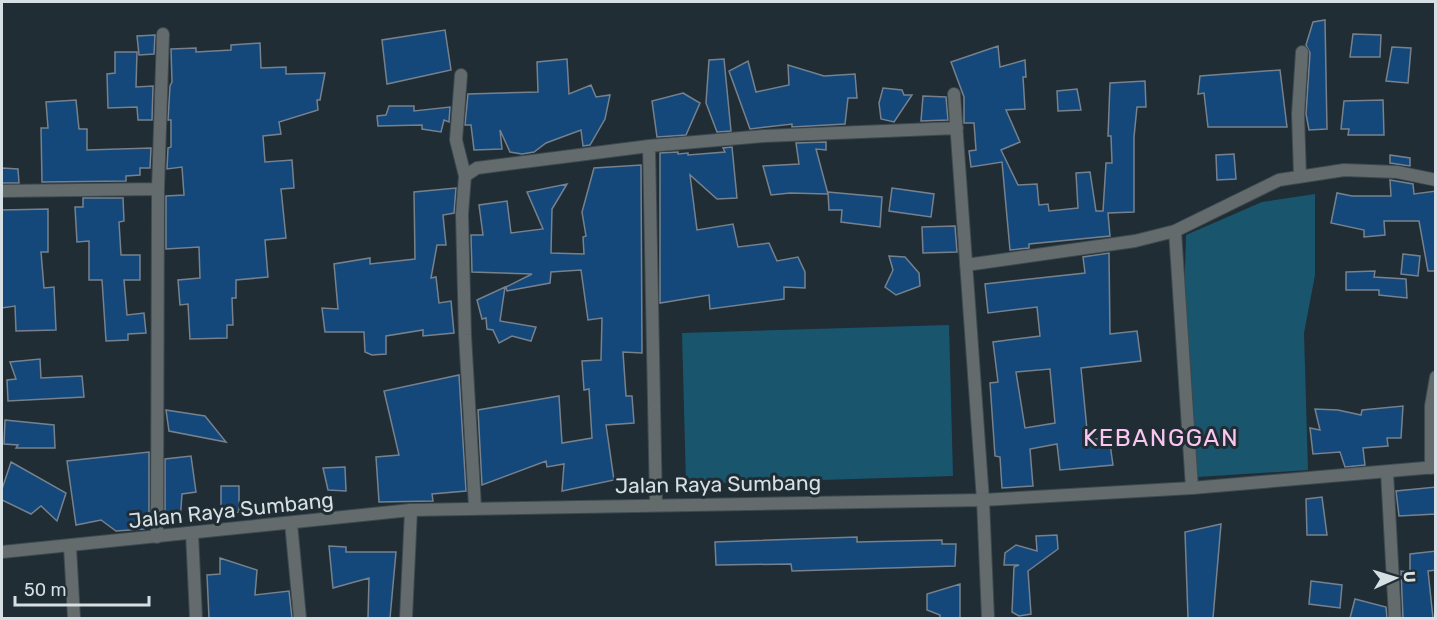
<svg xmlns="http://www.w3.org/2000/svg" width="1437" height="620" font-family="Rubik,sans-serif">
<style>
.green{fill:#1a556e}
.building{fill:#14487a;stroke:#76818d;stroke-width:1.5;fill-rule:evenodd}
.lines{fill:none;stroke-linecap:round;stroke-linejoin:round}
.minor-casing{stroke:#3d4950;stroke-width:14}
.tertiary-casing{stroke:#3d4950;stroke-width:14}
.minor{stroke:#636b6d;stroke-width:12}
.tertiary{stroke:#636b6d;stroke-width:12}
.labels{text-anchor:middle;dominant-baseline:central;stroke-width:6;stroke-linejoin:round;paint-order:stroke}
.street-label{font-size:21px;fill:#d6dfe3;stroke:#202d34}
.quarter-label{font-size:24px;letter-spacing:1.5px;fill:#fac6f0;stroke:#202d34}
</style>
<rect width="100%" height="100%" fill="#202d34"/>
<path class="green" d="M1315 194V275L1304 333 1308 470 1197 477 1184 302 1186 235 1262 202Z
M949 325 953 476 686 484 682 333Z"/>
<path class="building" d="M1325 20 1327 129 1309 130 1306 114 1310 53 1306 45 1313 22Z
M445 30 451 70 387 84 382 40Z
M1353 34 1381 35 1380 57H1350Z
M155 35 154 54 139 55 137 36Z
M260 43 261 68 286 67V74L325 73 320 100H317L318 110 279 122 281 134 263 136 265 162 292 160 294 188 281 189 286 238 265 240 268 277 236 280V298H232L233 325H227V338L190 339 188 304 180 305 178 280 200 278 199 247 166 249V196L184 195 182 167 167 169 168 148 171 147V120H168L170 86 172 82 171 49 196 48V52L231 50V45Z
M998 46 1000 67 1025 60 1026 77H1023L1025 109 1006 110 1020 142 1001 150 1018 185 1037 184 1039 205 1048 204 1049 211 1078 208 1076 173 1090 172 1096 211H1103L1106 163H1112L1111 136H1108L1110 83 1145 81 1146 107H1137L1134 137V212L1108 213 1110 236 1029 244V248L1010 250 1002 162 971 167 969 151 976 150 974 123H964V97L951 62Z
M1392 47 1411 48 1408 83 1386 81Z
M115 52H137L136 87 153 86 152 120H138L137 107 108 108 107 74 115 73Z
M567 59 569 94 591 85 596 97 610 95 605 119 590 145 583 146 581 130 546 143 534 152 522 154 510 152 500 130 502 149 474 150 471 125H465L468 94 538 92 537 62Z
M724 59 731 131 717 132 706 103 709 60Z
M748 61 756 92 789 85 788 65 824 76 855 74 857 98H848L845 124 792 127V124L750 129 729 71Z
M1280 70 1287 127H1208L1204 93 1198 94 1200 76Z
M883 88 902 90 904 95H912L894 122 881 119 879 103Z
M1077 89 1081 110 1058 111 1057 91Z
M683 93 700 103 686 135 657 137 652 101Z
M923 96 946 97 948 120 921 121Z
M76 100 79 129H87V150L151 148 150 168H140V175L126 176V181L42 182 41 128H48L46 102Z
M1383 100 1384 135H1348L1349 129H1341L1344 101Z
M389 106H414V111L450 107 449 122 444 120 441 132 422 129V125L378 126 377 116 386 115Z
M826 142V150L816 149 828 194 790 193 771 195 763 166 799 164 796 143Z
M732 147 737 198 717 199 690 175 697 230 733 224 738 247 769 243 777 261 798 257 805 272V288L784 287V299L710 309 709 295 660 303V153L678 152V154L688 153V155L725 152 723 148Z
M1234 154 1236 179 1217 180 1216 155Z
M1390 155 1410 158V166L1390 163Z
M641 165 642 353 623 352 626 396H632L634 423 606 425 614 480 562 491 564 464 547 467 546 461 482 485 478 410 559 396 562 443 592 438 589 389 584 390 582 361 601 360 602 318 588 320 581 270 551 272 550 283 507 291 506 287 532 274 472 272 471 235H483L479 205 507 201 511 233 543 229 527 192 567 184 552 209 551 253 584 254 583 237 586 236 582 212 594 168Z
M2 168 18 169 19 183H2Z
M1390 180 1413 184 1414 194 1436 191V271H1428L1419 221H1384L1385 235 1364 237V230L1331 223 1337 193 1352 196H1391Z
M456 188 454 213 443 215 446 245H437L431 278 436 277 439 303 451 301 454 333 423 336V330L386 336V354L372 355 365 352 364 332H325L322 308 338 309 334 264 370 258V264L415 259 414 192Z
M892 188 934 194 931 217 889 211Z
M828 192 882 197 880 227 841 222 842 210H829Z
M83 198H123L124 221 119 222 121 255H140V280H124L127 315 144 313 146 333 128 334V340L106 341 102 280H89V241L77 242 75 207H83Z
M48 209V252H41L44 288 54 287 56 330 16 331 15 306 2 308V210Z
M955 226 957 252 923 253 922 227Z
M1109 253 1110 334 1137 331 1141 361 1081 368 1088 440 1109 437 1113 465 1060 470 1057 444 1030 449 1033 486 1002 488 1000 457 995 456 990 383 998 382 993 342 1040 336 1037 307 988 313 985 284 1085 273 1083 257ZM1050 369 1055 423 1025 428 1016 372Z
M1403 254 1420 256 1418 276 1401 274Z
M889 256 905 257 919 273 920 286 896 295 885 287 893 270Z
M1375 271 1374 277 1406 279 1407 298 1379 295V290H1346V272Z
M505 287 500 321 536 327 531 341 512 336 499 343 493 330 487 329 486 318 482 319 477 300Z
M40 359 41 378 82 376 84 397 8 401 7 380 16 379 10 362Z
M459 375 466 491 432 494 433 501 379 502 376 457 399 455 384 391Z
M1403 406 1401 438H1387L1388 446 1363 448 1365 465 1345 467 1340 452 1313 454 1310 428 1320 430 1315 409 1338 410 1361 415 1362 410Z
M166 410 205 416 226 442 169 431Z
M5 420 54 425 55 448H16L18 445 4 444Z
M149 452V514L144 529 116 531 101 520 76 525 67 461Z
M191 456 196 492 182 494 180 522 165 515V459Z
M11 462 66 493 57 521 41 506 31 514 2 500V489Z
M345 467 346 491 328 490 323 468Z
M221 486H239V512L221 515Z
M1436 487V514L1399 516 1396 491Z
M1322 497 1327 535H1307L1306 499Z
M1221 524 1213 618H1188L1185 532Z
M1057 535 1058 549 1028 571 1031 614 1019 616 1012 612 1014 567 1019 565H1004L1005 553 1016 545 1037 551 1036 536Z
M857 537V542L942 540V544H956L955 566 792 571 791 564 716 565 715 542Z
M329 546 346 547V552H396L390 618H368L369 578 333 588Z
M1436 551V570L1428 571 1433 618H1403L1401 571 1410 572V554Z
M220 558 257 570 255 595 289 591 292 618H209L207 575 220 574Z
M1311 581 1342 585 1340 608 1309 604Z
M960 584V618H940V615L927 610V594Z
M1355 599 1386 607 1387 618H1350Z"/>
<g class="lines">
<g class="minor-casing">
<path id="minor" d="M461 75 456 140 465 176 462 214 465 335 475 507
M954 94 983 500
M649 146 656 505
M465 176 477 168 649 146 764 136 957 128
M1300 176 1298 114 1302 52
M2 191 158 189
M1175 231 1192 488
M966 265 1135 241 1175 231 1279 180 1344 170 1397 172 1436 180
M1431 468V406L1436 377
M1387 472 1395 618
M291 523 300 618
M192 533 196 618
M157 537 158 189 163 34
M70 547 74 618
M406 618 411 510"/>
</g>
<g class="tertiary-casing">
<path id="tertiary" d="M983 500 988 618
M2 552 411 510 983 500 1192 488 1436 467"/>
</g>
<use href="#minor" class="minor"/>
<use href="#tertiary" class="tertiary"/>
</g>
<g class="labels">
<g class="street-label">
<text transform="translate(718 484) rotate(-1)">Jalan Raya Sumbang</text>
<text transform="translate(231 510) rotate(-6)">Jalan Raya Sumbang</text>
</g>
<g class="quarter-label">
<text x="1161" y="438">KEBANGGAN</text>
</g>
</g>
<rect width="1437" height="620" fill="none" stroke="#d6dfe3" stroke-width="6"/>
<g transform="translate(1395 578) rotate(86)" stroke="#202d34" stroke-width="4.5" paint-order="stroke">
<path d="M0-4.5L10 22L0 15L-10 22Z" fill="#d6dfe3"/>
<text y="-9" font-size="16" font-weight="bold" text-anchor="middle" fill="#d6dfe3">U</text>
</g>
<path d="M15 596v9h134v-9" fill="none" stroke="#d6dfe3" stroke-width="3"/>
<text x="24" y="596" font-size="18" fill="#d6dfe3" stroke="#202d34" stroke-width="4.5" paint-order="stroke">50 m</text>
</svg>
